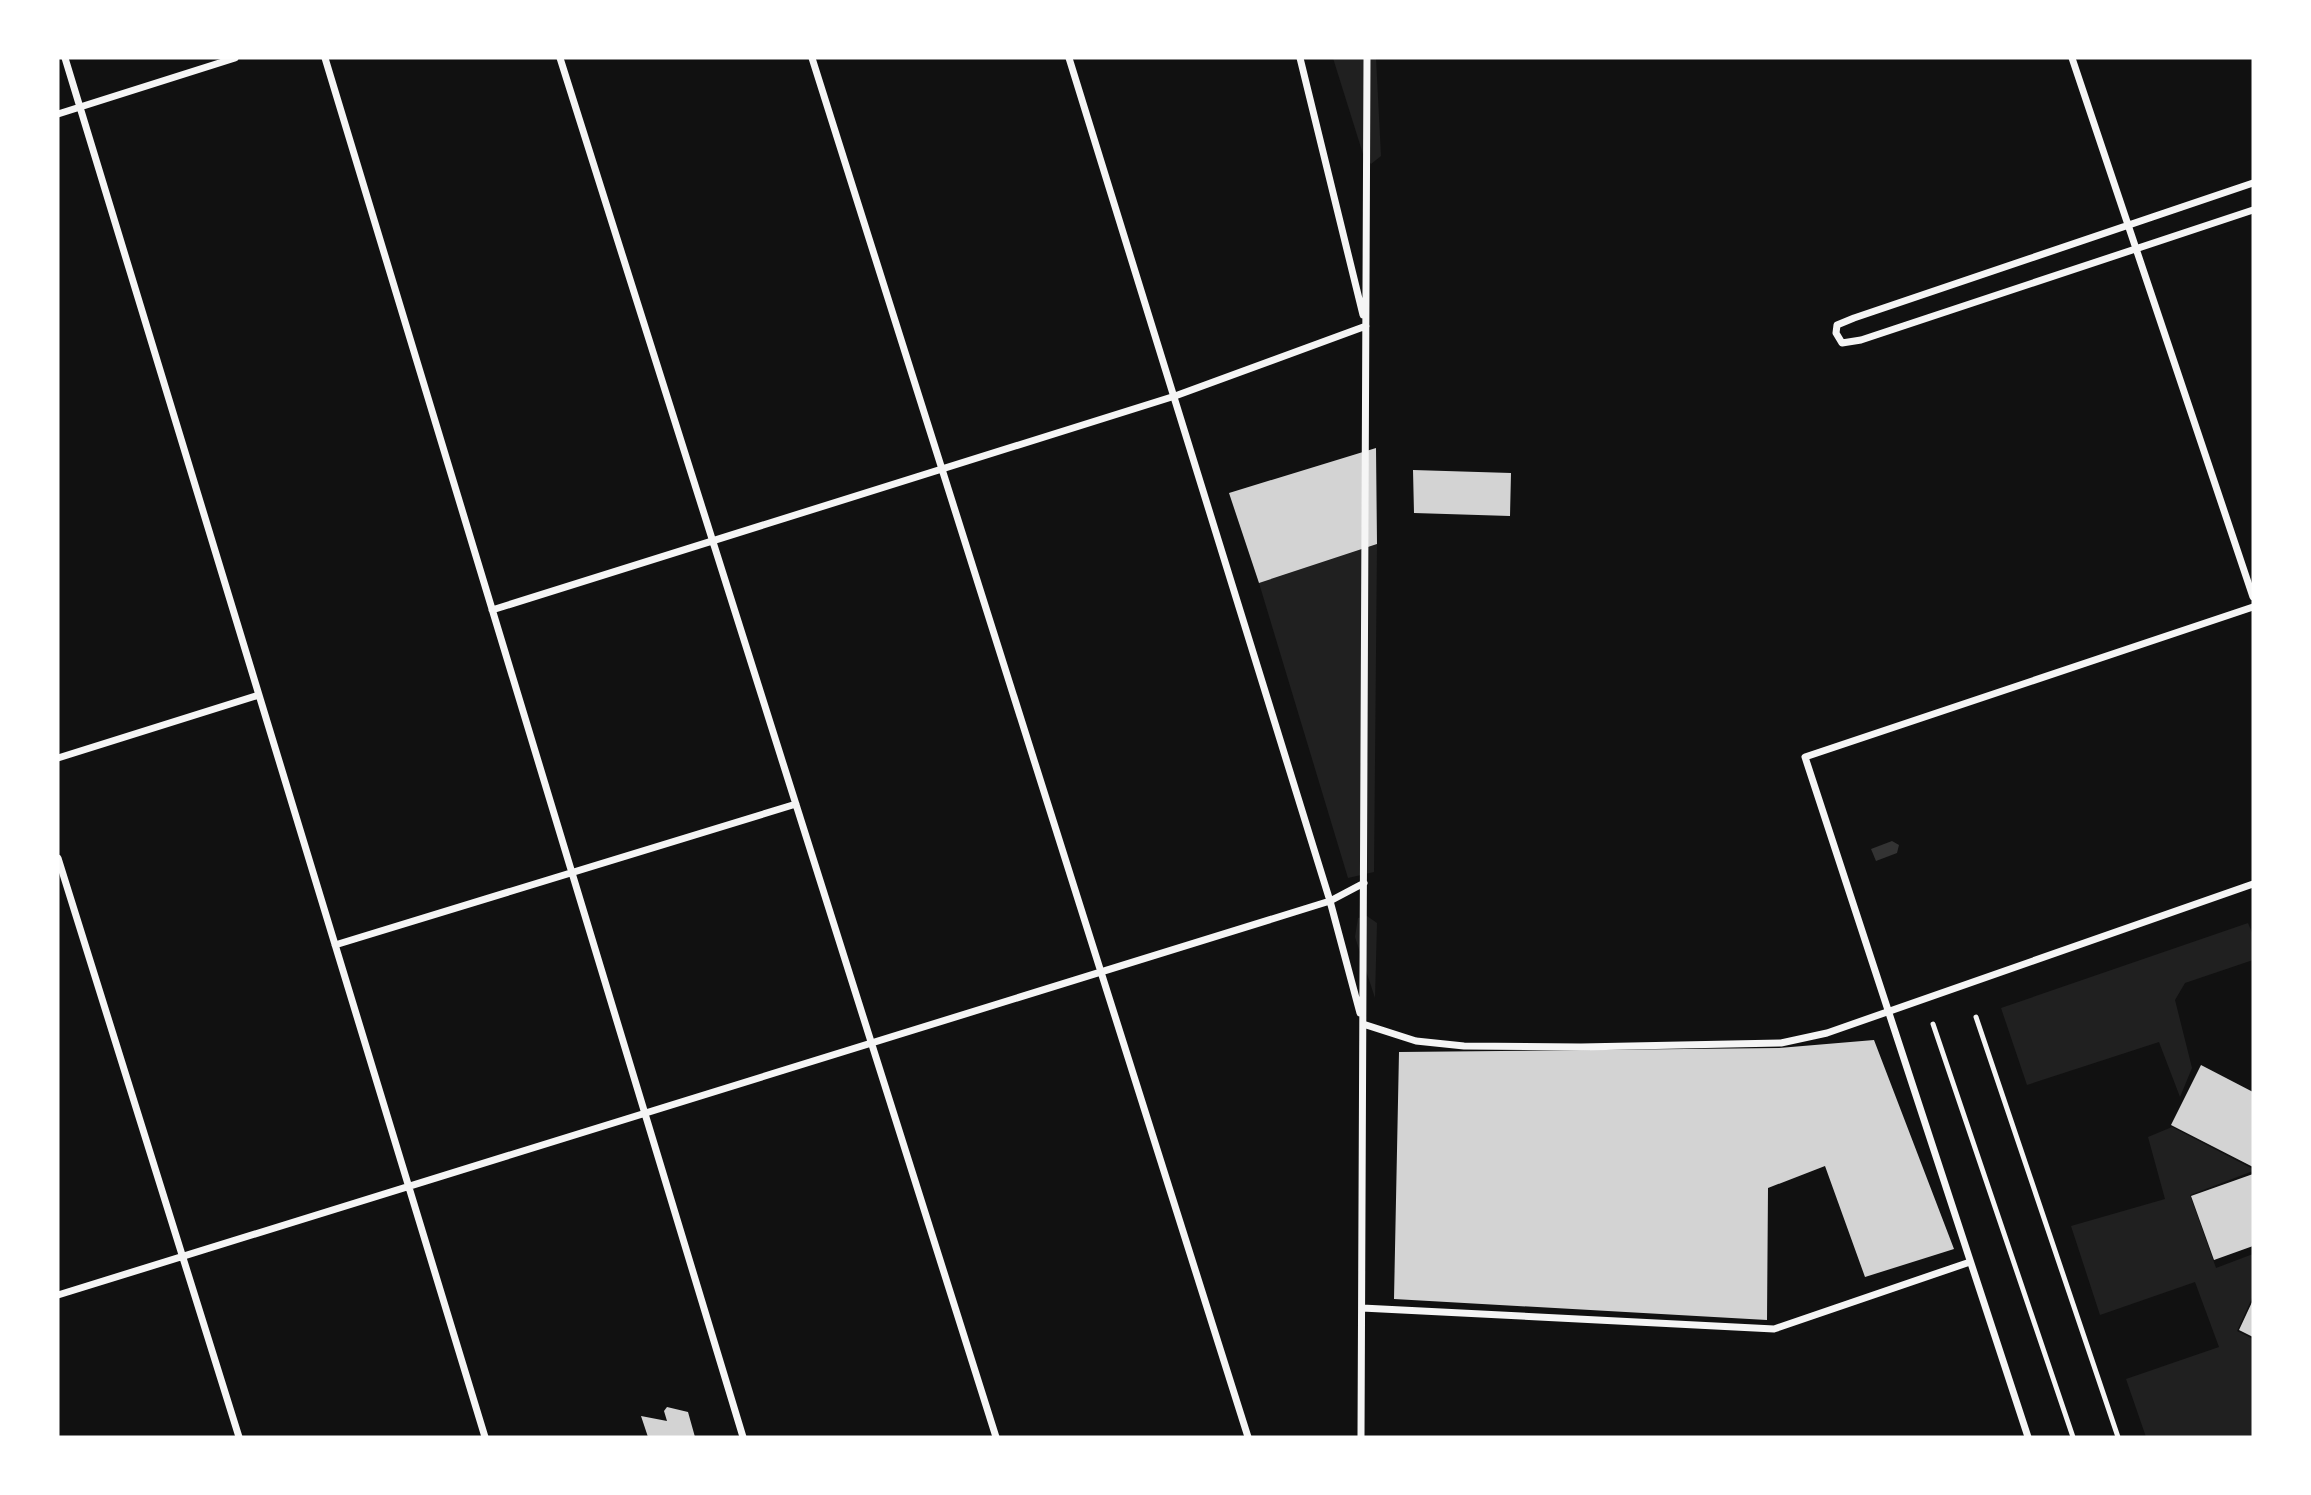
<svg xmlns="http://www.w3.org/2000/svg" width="2311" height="1495" font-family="'Nunito Sans',sans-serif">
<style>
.green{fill:#202020}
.water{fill:#333}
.building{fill:#d3d3d3}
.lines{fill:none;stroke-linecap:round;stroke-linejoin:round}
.service{stroke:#f5f5f5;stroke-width:5}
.minor{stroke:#f5f5f5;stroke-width:7}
</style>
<rect width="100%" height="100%" fill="#111"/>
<path class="green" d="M1333 58H1376L1381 156 1371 164 1363 154Z
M1377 544 1374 872 1348 878 1259 583Z
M1367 916 1377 923 1375 998 1355 937 1358 918Z
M2248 923 2253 935V960L2185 983 2175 1000 2192 1068 2180 1097 2159 1042 2027 1085 2001 1008Z
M2172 1127 2253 1169V1171L2190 1195 2216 1268 2253 1254V1296L2237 1331 2253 1339V1437H2146L2126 1379 2219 1347 2195 1282 2100 1315 2071 1226 2165 1199 2148 1137Z"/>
<path class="water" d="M1892 841 1899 845 1897 853 1876 861 1871 849Z"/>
<path class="building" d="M1376 448 1377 544 1259 583 1229 493Z
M1413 470 1511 473 1510 516 1414 513Z
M1874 1040 1954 1249 1865 1277 1825 1166 1768 1188 1767 1320 1394 1299 1399 1052 1779 1048Z
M2201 1065 2253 1092V1167L2171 1125Z
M2253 1174V1246L2214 1260 2191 1196Z
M2253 1300V1337L2239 1330Z
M667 1407 688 1412 695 1437H648L641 1416 667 1421 664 1411Z"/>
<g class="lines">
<path class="service" d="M1976 1017 2118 1437
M1933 1024 2073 1437"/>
<path class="minor" d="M65 58 485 1437
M325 58 743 1437
M560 58 996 1437
M812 58 1248 1437
M1069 58 1330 901 1360 1013
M1300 58 1363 315
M2072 58 2253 597
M58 114 235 58
M2253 183 1854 318 1837 325 1836 333 1842 343 1861 340 2253 210
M492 610 1175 396 1366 326
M58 758 259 695
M58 858 239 1437
M335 945 796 804
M1363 1024 1416 1041 1464 1046 1581 1047 1781 1043 1827 1033 2253 884
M58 1295 1330 901 1364 883
M1362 1308 1774 1329 1970 1262
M1361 1437 1367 58
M2028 1437 1805 757 2253 607"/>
</g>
<rect width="2311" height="1495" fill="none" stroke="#ffffff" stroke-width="119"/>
</svg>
